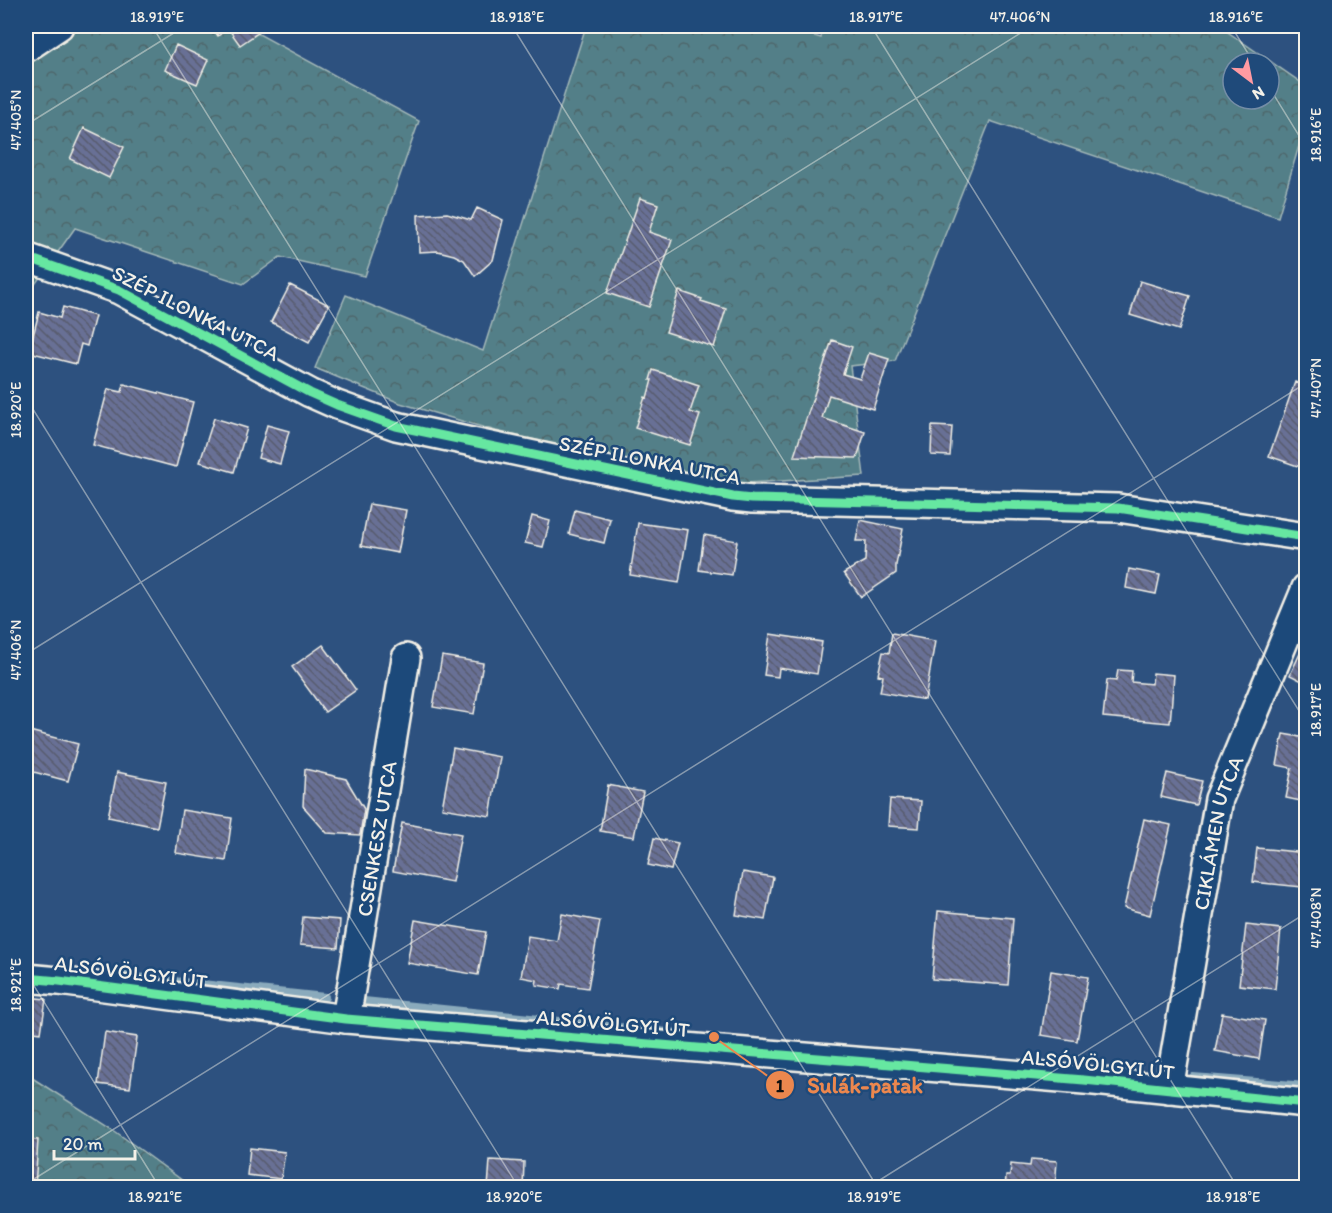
<svg xmlns="http://www.w3.org/2000/svg" width="1332" height="1213" font-family="Itim,sans-serif">
<style>
.forest{fill:url(#forest-crowns);stroke:#a4b8b8;stroke-width:1.5;fill-rule:evenodd}
.lines{fill:none;stroke-linecap:round;stroke-linejoin:round}
.stream{stroke:#8aaabc;stroke-width:8}
.building{fill:url(#building-back-hatch);stroke:#f4f1e8;stroke-width:1.5}
.minor-casing{stroke:#f4f1e8;stroke-width:32}
.minor{stroke:#1f4a7a;stroke-width:27}
.cycleway-casing{stroke:#1f4a7a;stroke-width:13}
.cycleway{stroke:#66e7a1;stroke-width:9}
.ticks{fill:none;stroke:#f4f1e8;stroke-width:1.5;stroke-opacity:0.45}
.labels{text-anchor:middle;dominant-baseline:central;stroke-width:5;stroke-linejoin:round;paint-order:stroke}
.street-label{font-size:21px;fill:#f4f1e8;stroke:#1f4a7a}
.leader{fill:none;stroke:#ec874e;stroke-width:2}
.callout-dot{fill:#ec874e;stroke:#1f4a7a;stroke-width:2}
.mark-label{font-size:18px;text-anchor:middle;font-weight:bold;fill:#111}
.callout-label{font-size:22px;text-anchor:middle;font-weight:bold;fill:#ec874e;stroke:#1f4a7a;stroke-width:5;stroke-linejoin:round;paint-order:stroke}
.neatline{fill:none;stroke:#f4f1e8;stroke-width:2}
.ticks-label{font-size:15px;text-anchor:middle;fill:#f4f1e8}
</style>
<defs>
<pattern id="forest-crowns" width="20" height="18" patternUnits="userSpaceOnUse" patternTransform="scale(1.5)"><rect width="20" height="18" fill="#537f88"/><path d="M2 6a3 3 0 1 1 6 0M12 15a3 3 0 1 1 6 0" fill="none" stroke="#4e666a"/></pattern>
<pattern id="building-back-hatch" width="6" height="6" patternUnits="userSpaceOnUse" patternTransform="scale(1.5)"><rect width="6" height="6" fill="#676f95"/><path d="M-1 5l2 2M0 0l6 6M5-1l2 2" fill="none" stroke="#585c6e"/></pattern>
</defs>
<rect width="100%" height="100%" fill="#2d517f"/>
<filter id="ink" filterUnits="userSpaceOnUse"><feTurbulence type="fractalNoise" baseFrequency=".0167" numOctaves="2"/><feDisplacementMap in="SourceGraphic" scale="12" xChannelSelector="R" yChannelSelector="G"/><feConvolveMatrix kernelMatrix="1 2 1 2 8 2 1 2 1" color-interpolation-filters="sRGB"/></filter>
<g filter="url(#ink)">
<path class="forest" d="M34 26H244L419 121 365 276 280 257 243 284 75 228 26 297V31Z
M586 26H783L821 38 823 26H1219L1306 86V122L1278 217 990 121 895 361 850 366 864 476 731 484 496 431 400 403 315 368 346 295 483 351ZM1233 63H1269V99H1233Z
M26 1074 112 1129 186 1183 209 1187H26Z"/>
<g class="lines">
<path class="stream" d="M108 974 325 997
M364 1001 677 1033
M1193 1077 1306 1086"/>
</g>
<path class="building" d="M211 26H268L240 45 228 28 218 36Z
M176 45 208 60 197 84 165 70Z
M84 128 124 147 109 178 70 159Z
M640 198 658 204 649 232 672 240 649 307 607 293Z
M477 208 503 220 493 260 475 276 464 260 454 255 438 251 419 252 418 215 447 213 471 220Z
M1140 281 1190 296 1179 330 1130 315Z
M290 285 329 305 309 342 271 322Z
M679 291 702 299 701 301 726 309 714 347 666 332Z
M63 307 95 316 87 346 81 344 76 364 29 352 39 312 60 318Z
M832 340 852 347 843 374 860 379 869 353 889 359 873 409 829 395 822 418 865 432 857 458 794 456Z
M653 370 699 385 690 412 700 415 690 445 635 428 645 397 647 398 652 380H650Z
M1295 382 1306 386V469L1269 456Z
M124 384 193 402 176 467 93 445 108 389 122 392Z
M214 418 247 428 234 472 200 462Z
M267 425 289 431 280 464 258 458Z
M932 426 952 427 950 456 931 455Z
M369 504 406 510 398 553 361 546Z
M575 510 610 519 604 543 569 534Z
M532 516 550 521 543 547 525 543Z
M860 520 903 529 896 565V573L861 597 844 573 865 561 866 541H856Z
M638 523 688 530 679 583 630 575Z
M704 535 737 541 732 575 699 570Z
M1129 569 1160 575 1156 594 1126 588Z
M892 633 935 641 925 700 880 692 883 676 878 675 883 652 889 653Z
M770 634 822 642 817 674 779 668 778 677 764 675Z
M323 645 356 690 325 712 292 667Z
M1303 647 1306 649V683L1290 675Z
M442 656 483 663 474 714 433 707Z
M1118 670 1132 671 1131 682 1152 684 1153 673 1174 675 1170 723 1103 717 1107 680 1116 681Z
M26 730 78 744 68 781 26 770Z
M1283 734 1306 738V802L1286 798 1292 768 1277 765Z
M453 748 500 757 490 816 442 808Z
M305 769 346 779 364 809 360 835 327 833 303 806Z
M117 772 166 782 157 827 108 817Z
M1167 773 1202 781 1196 805 1161 797Z
M608 785 643 792 634 837 600 831Z
M890 799 921 801 919 828 888 826Z
M182 810 232 818 226 861 176 853Z
M1144 819 1171 825 1150 915 1124 908Z
M402 823 461 834 452 882 393 871Z
M654 838 678 843 671 870 648 865Z
M1257 848 1306 853 1302 887 1253 882Z
M743 872 773 877 765 920 736 915Z
M938 911 1013 918 1008 985 932 979Z
M562 914 600 921 588 988 561 984 560 989 536 985 537 980 521 977 528 936 557 941Z
M303 917 340 920 338 948 300 945Z
M415 920 486 932 478 975 407 963Z
M1246 925 1281 929 1275 989 1239 985Z
M1051 971 1088 977 1077 1041 1041 1035Z
M26 997 46 999 41 1033 26 1031Z
M1222 1013 1265 1020 1259 1059 1215 1051Z
M1306 1028V1067L1301 1066Z
M105 1032 137 1037 130 1088 98 1084Z
M26 1139 38 1140 35 1188H26Z
M250 1148 285 1152 281 1179 247 1175Z
M1031 1159 1057 1161 1055 1188H1005L1006 1176H1010L1011 1164 1030 1166Z
M490 1160 524 1162 523 1188H488Z"/>
<g class="lines">
<g class="minor-casing">
<g id="minor">
<path d="M26 48 59 26"/>
<path d="M26 257 119 290 310 393 337 405 396 426 733 497 752 499 1118 508 1306 537"/>
<path d="M26 978 59 981 346 1019 1084 1080 1306 1103"/>
<path id="s1" d="M346 1019 406 658"/>
<path id="s2" d="M1169 1089 1219 799 1306 588"/>
</g>
</g>
<use href="#minor" class="minor"/>
<g class="cycleway-casing">
<path id="cycleway" d="M26 257 119 290 310 393 337 405 396 426 733 497 752 499 1118 508 1306 537
M26 978 59 981 346 1019 1084 1080 1306 1103"/>
</g>
<use href="#cycleway" class="cycleway"/>
</g>
</g>
<path class="ticks" d="M152 26 878 1188M512 26 1238 1188M871 26 1306 722M1231 26 1254 63M1269 87 1306 147M26 125 185 26M26 398 519 1188M26 654 1032 26M26 973 160 1188M26 1184 1306 383M867 1188 1306 913"/>
<g class="labels">
<g class="street-label">
<text transform="translate(196 313) rotate(27)">SZÉP ILONKA UTCA</text>
<text transform="translate(650 460) rotate(11)">SZÉP ILONKA UTCA</text>
<text stroke="none"><textPath href="#s2" startOffset="261">CIKLÁMEN UTCA</textPath></text>
<text stroke="none"><textPath href="#s1" startOffset="183">CSENKESZ UTCA</textPath></text>
<text transform="translate(131 972) rotate(7)">ALSÓVÖLGYI ÚT</text>
<text transform="translate(613 1023) rotate(5)">ALSÓVÖLGYI ÚT</text>
<text transform="translate(1098 1064) rotate(6)">ALSÓVÖLGYI ÚT</text>
</g>
</g>
<path class="leader" d="M714 1037L780 1085"/>
<g class="callout-dot">
<circle cx="714" cy="1037" r="6"/>
<circle cx="780" cy="1085" r="15"/>
</g>
<g class="mark-label">
<text x="780" y="1092">1</text>
</g>
<g class="callout-label">
<text x="865" y="1093">Sulák-patak</text>
</g>
<rect width="1332" height="1213" fill="none" stroke="#1f4a7a" stroke-width="66"/>
<g transform="translate(1251 81) rotate(148)"><circle r="28" fill="#1f4a7a" stroke="#748da6" stroke-width="1.5"/>
<path d="M0-4.5L10 22L0 15L-10 22Z" fill="#ff9aa2"/>
<text y="-9" font-size="16" font-weight="bold" text-anchor="middle" fill="#f4f1e8">N</text>
</g>
<path d="M54 1150v9h81v-9" fill="none" stroke="#f4f1e8" stroke-width="3"/>
<text x="63" y="1150" font-size="18" fill="#f4f1e8" stroke="#1f4a7a" stroke-width="4.5" paint-order="stroke">20 m</text>
<rect x="33" y="33" width="1266" height="1147" class="neatline"/>
<g class="ticks-label">
<text x="157" y="22">18.919°E</text>
<text x="517" y="22">18.918°E</text>
<text x="876" y="22">18.917°E</text>
<text x="1020" y="22">47.406°N</text>
<text x="1236" y="22">18.916°E</text>
<text transform="translate(16 120) rotate(-90)" y="5">47.405°N</text>
<text transform="translate(1316 135) rotate(-90)" y="5">18.916°E</text>
<text transform="translate(1316 388) rotate(-90)" y="5">47.407°N</text>
<text transform="translate(16 410) rotate(-90)" y="5">18.920°E</text>
<text transform="translate(16 650) rotate(-90)" y="5">47.406°N</text>
<text transform="translate(1316 710) rotate(-90)" y="5">18.917°E</text>
<text transform="translate(1316 918) rotate(-90)" y="5">47.408°N</text>
<text transform="translate(16 985) rotate(-90)" y="5">18.921°E</text>
<text x="155" y="1202">18.921°E</text>
<text x="514" y="1202">18.920°E</text>
<text x="874" y="1202">18.919°E</text>
<text x="1233" y="1202">18.918°E</text>
</g>
</svg>
